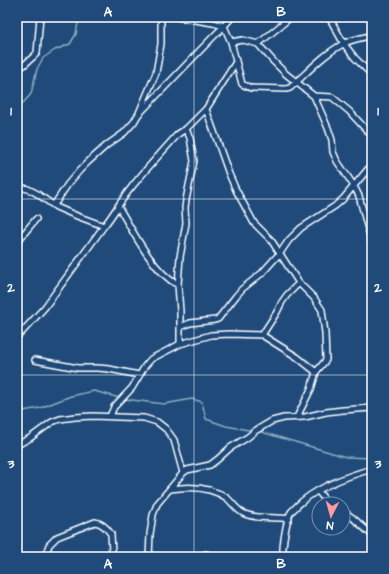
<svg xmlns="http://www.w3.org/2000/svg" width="389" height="574" font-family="'Architects Daughter',sans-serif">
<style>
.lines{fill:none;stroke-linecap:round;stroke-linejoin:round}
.stream{stroke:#8cadc1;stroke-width:1.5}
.street-casing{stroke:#fff;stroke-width:8}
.street{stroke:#1f4a7a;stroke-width:5}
.grid{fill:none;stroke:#fff;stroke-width:1;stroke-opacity:0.55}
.neatline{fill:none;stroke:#fff;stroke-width:1.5}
.grid-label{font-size:13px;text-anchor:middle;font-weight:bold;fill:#fff}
</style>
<rect width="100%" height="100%" fill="#1f4a7a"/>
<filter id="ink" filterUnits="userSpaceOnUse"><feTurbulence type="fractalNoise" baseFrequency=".025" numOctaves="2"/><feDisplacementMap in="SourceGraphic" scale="8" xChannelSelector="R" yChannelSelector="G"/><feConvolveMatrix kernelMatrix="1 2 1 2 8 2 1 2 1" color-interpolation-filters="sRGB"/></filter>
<g filter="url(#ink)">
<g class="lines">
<path class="stream" d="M17 110 31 94 37 69 43 58 55 50 70 44 76 34 79 17
M124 399 164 404 192 399 202 402 206 419 226 426 254 431
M17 412 40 408 71 396 94 391 120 398
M258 431 346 457 372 458"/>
<g class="street-casing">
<path id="street" d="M177 17 213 23 224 26
M329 17 344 44 355 58 372 75
M224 26 231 42 242 84 251 88 286 89 290 88C308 72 323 54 345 43 353 39 363 38 372 35
M231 42 243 40 258 44 274 62 286 74 314 96 332 97 349 111 372 136
M258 44 291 17
M17 69 24 65 33 57 37 53 40 17
M314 96 328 128 332 140 333 152 337 161 354 186 359 196 372 244
M206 109 229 174 236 190 254 223 271 240 299 283 314 298 322 310 325 333 326 360 316 372
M139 113 156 73 161 44V17
M17 186 28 189 36 193 56 207 77 216 104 226
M54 205 68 184 80 170 88 162 107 145 124 133 134 122 138 115 213 37 224 26 232 17
M118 206C132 230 153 272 178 285
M17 242 36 219
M180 327 190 323 215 320 218 319 236 296 242 289 262 273 280 253 289 240 301 228 335 206 343 199 368 169 372 165
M262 335 297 357 316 372 311 389 297 417
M17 337 22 332 45 307 104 226C114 214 121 200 131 188 146 169 162 152 178 134L186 129 206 109 236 62
M180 344 211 335 229 334 262 335 277 312 282 302 287 295 299 283
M35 360 78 368H98L109 369 139 375
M110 416 114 407 132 388 145 366 151 359 180 344V311L178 285 180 257 186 223 185 208 186 200 194 161 190 138 186 129
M17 445 30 438 52 422 60 419 75 417 93 416 144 418 157 422 166 429 174 440 183 473
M170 489C189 486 210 486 227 498 233 503 237 511 245 514 260 520 275 516 289 519
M318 491 325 500 330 504
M343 511 353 518 372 535
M45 557 49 545 57 537 95 522C102 523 107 528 111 534L112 552 114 557
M149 557 150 534 153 515 157 504 183 473 187 470 210 465 218 459 230 448 248 437 255 431 272 421 284 418 305 417 326 412 343 410 372 408
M197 557 206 554 217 557
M283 557C282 548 286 520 291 512 293 510 296 507 298 505 317 487 347 476 372 469"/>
</g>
<use href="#street" class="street"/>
</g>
</g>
<path class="grid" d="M194 17V557M17 199H372M17 375H372"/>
<rect width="389" height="574" fill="none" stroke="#1f4a7a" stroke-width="44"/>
<g transform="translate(331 516) rotate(186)"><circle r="19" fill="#1f4a7a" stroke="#7992af"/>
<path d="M0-3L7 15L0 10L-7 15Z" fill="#ff9aa2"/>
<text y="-6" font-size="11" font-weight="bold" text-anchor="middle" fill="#ffffff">N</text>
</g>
<rect x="22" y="22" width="345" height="530" class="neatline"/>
<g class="grid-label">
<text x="108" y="16">A</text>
<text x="281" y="16">B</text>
<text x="11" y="115">1</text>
<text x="378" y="115">1</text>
<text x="11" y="292">2</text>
<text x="378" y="292">2</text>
<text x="11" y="468">3</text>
<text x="378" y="468">3</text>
<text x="108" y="568">A</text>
<text x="281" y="568">B</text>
</g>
</svg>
